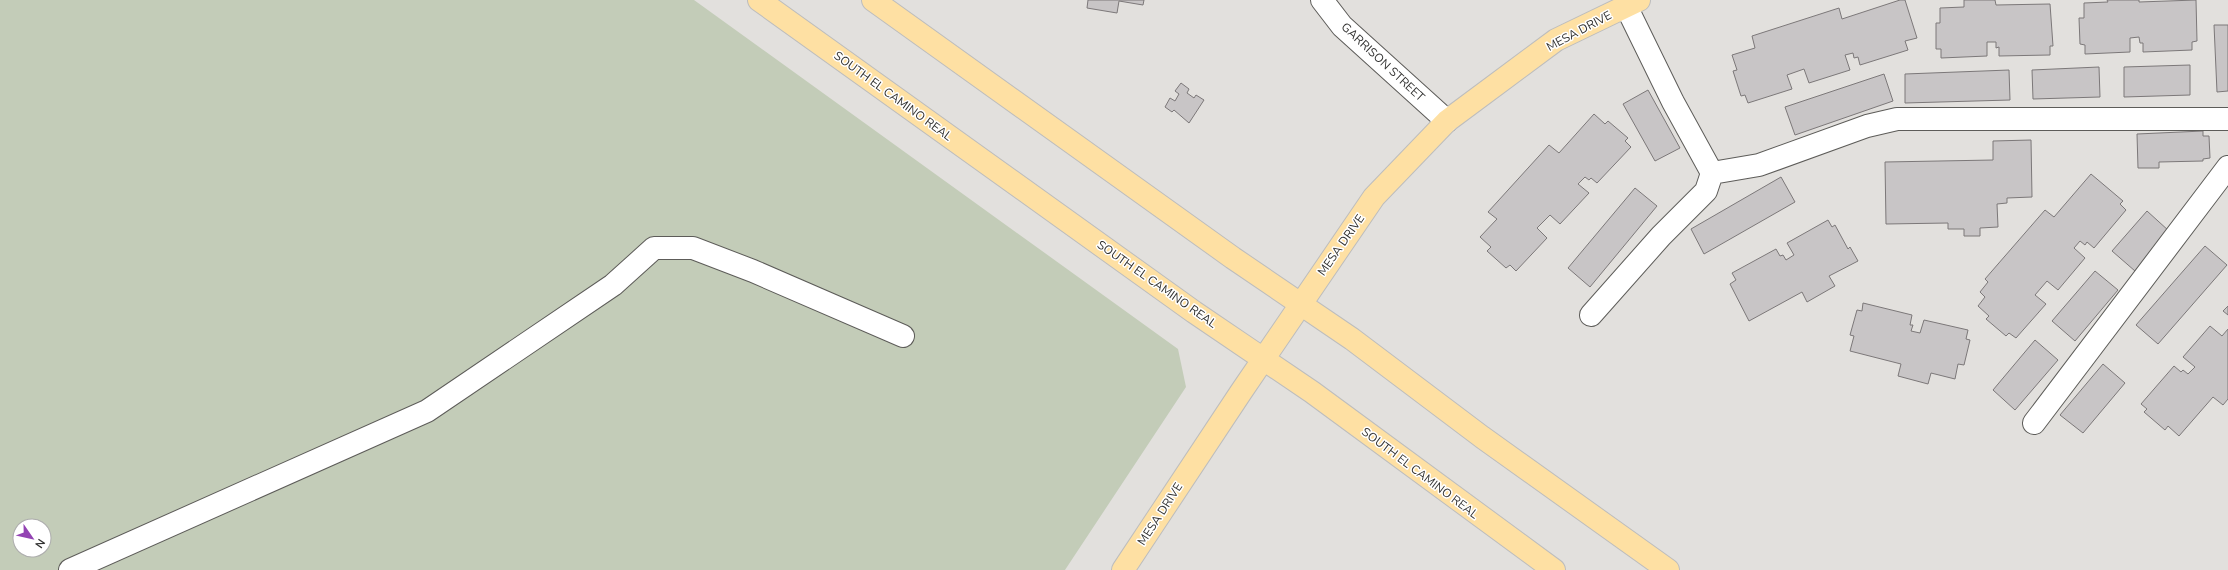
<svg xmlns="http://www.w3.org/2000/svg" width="2228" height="570" font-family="'Nunito Sans',sans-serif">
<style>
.grass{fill:#c3ccb8;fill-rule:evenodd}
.building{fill:#c8c5c6;stroke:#7c7879}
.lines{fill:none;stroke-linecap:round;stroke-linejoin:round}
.minor-casing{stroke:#5d5c59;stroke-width:24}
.major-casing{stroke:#bdbdbd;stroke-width:24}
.minor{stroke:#fff;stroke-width:22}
.major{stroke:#fee0a3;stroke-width:22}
.labels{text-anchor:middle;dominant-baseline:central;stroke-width:3;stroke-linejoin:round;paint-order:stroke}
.street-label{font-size:12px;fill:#323231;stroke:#fff}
</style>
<rect width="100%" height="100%" fill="#e2e0dd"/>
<path class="grass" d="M0 0H694L1178 349 1186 387 1065 570H0ZM20 526H44V550H20Z"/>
<path class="building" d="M1088 0H1144L1143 5 1119 1 1117 13 1087 8Z
M1900 0H1905L1917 38 1905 41 1908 50 1860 65 1858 57 1854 58 1853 53 1845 55 1850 70 1809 83 1804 69 1787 75 1792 89 1748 103 1745 95 1741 96 1733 71 1737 70 1732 55 1755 48 1752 36 1839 8 1842 19Z
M1964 0H1995L1996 5 2050 4 2053 46H2050V55L1999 56V47L1996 48V42H1987V56L1941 58V49H1936V23H1940V8L1964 7Z
M2107 0H2139V2L2196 0 2197 41 2192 42V50L2143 52V43H2140L2139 37 2130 38V52L2085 54V45L2080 44 2079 18H2084V3L2108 2Z
M2214 25H2228V91L2217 92Z
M2190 65V95L2124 97V67Z
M2099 67 2100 97 2033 99 2032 70Z
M2009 70 2010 100 1905 103V74Z
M1884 74 1893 101 1795 135 1785 107Z
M1181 83 1189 89 1187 93 1194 98 1196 95 1204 100 1189 123 1174 110 1172 112 1165 107 1170 98 1175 101 1179 94 1175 91Z
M1648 90 1680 148 1655 161 1623 104Z
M1594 114 1605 124 1608 121 1628 138 1625 141 1631 147 1597 183 1591 178 1589 180 1585 177 1578 184 1589 193 1560 224 1550 215 1537 228 1547 238 1516 271 1510 265 1506 268 1487 251 1491 247 1480 237 1497 219 1488 212 1549 145 1559 153Z
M2203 131V136H2209L2210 158 2203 159V161L2159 162V168H2138L2137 134Z
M2031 140 2032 197 2007 198V203L1997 204 1998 227 1980 228V236H1964V229H1948V223L1886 224 1885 162 1993 160V141Z
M2091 174 2123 201 2120 204 2126 210 2094 248 2087 242 2085 245 2080 241 2074 248 2085 258 2058 290 2047 281 2035 295 2046 304 2016 338 2009 333 2006 336 1986 319 1989 316 1978 306 1985 297 1980 292 1988 282 1985 279 2045 210 2054 217Z
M1781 177 1795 202 1704 254 1691 229Z
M1635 188 1657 206 1590 287 1568 268Z
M2147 211 2169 231 2135 271 2112 251Z
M1828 220 1832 227 1835 225 1848 249 1850 247 1858 261 1829 276 1835 286 1807 302 1802 292 1749 321 1730 284 1736 280 1732 273 1776 249 1780 256 1783 255 1786 260 1794 255 1787 243Z
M2205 246 2227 265 2158 344 2136 325Z
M2095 271 2118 290 2075 341 2052 321Z
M1863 303 1912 315 1910 325H1913L1911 331 1920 333 1924 320 1968 330 1966 339 1970 340 1964 365 1958 364 1955 379 1931 373 1928 384 1898 376 1901 364 1850 351 1854 336 1850 335 1857 310 1862 311Z
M2228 306V315L2223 311Z
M2210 326 2222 336 2228 329V399L2223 405 2213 397 2179 436 2168 426 2165 430 2144 412 2147 409 2141 404 2174 366 2181 372 2183 370 2188 374 2195 367 2183 357Z
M2035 340 2058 360 2015 410 1993 390Z
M2103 364 2125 383 2083 433 2060 415Z"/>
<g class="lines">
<g class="minor-casing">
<path id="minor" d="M1322 0 1342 26 1447 121
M1712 173 1759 165 1867 126 1897 119H2228
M1591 315 1661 236 1706 191 1712 173 1673 102 1626 6
M2034 423 2228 167
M70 570 427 411 613 285 654 248H693L753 271 903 336"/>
</g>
<g class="major-casing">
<path id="major" d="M759 0 1194 312 1312 392 1554 570
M873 0 1233 258 1352 339 1482 437 1668 570
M1123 570 1241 392 1374 197 1447 121 1556 40 1639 0"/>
</g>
<use href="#minor" class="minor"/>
<use href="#major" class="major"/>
</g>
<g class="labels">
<g class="street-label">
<text transform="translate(1579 31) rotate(-28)">MESA DRIVE</text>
<text transform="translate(1383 62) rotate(43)">GARRISON STREET</text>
<text transform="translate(893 96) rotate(36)">SOUTH EL CAMINO REAL</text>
<text transform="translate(1341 245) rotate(-55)">MESA DRIVE</text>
<text transform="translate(1157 284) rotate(35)">SOUTH EL CAMINO REAL</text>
<text transform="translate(1420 473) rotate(37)">SOUTH EL CAMINO REAL</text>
<text transform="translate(1160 514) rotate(-57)">MESA DRIVE</text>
</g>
</g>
<g transform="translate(32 538) rotate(124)"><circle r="19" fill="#ffffff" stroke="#adadad"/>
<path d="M0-3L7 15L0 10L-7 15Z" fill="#9343b3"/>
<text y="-6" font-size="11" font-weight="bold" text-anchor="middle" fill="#323231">N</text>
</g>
</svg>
